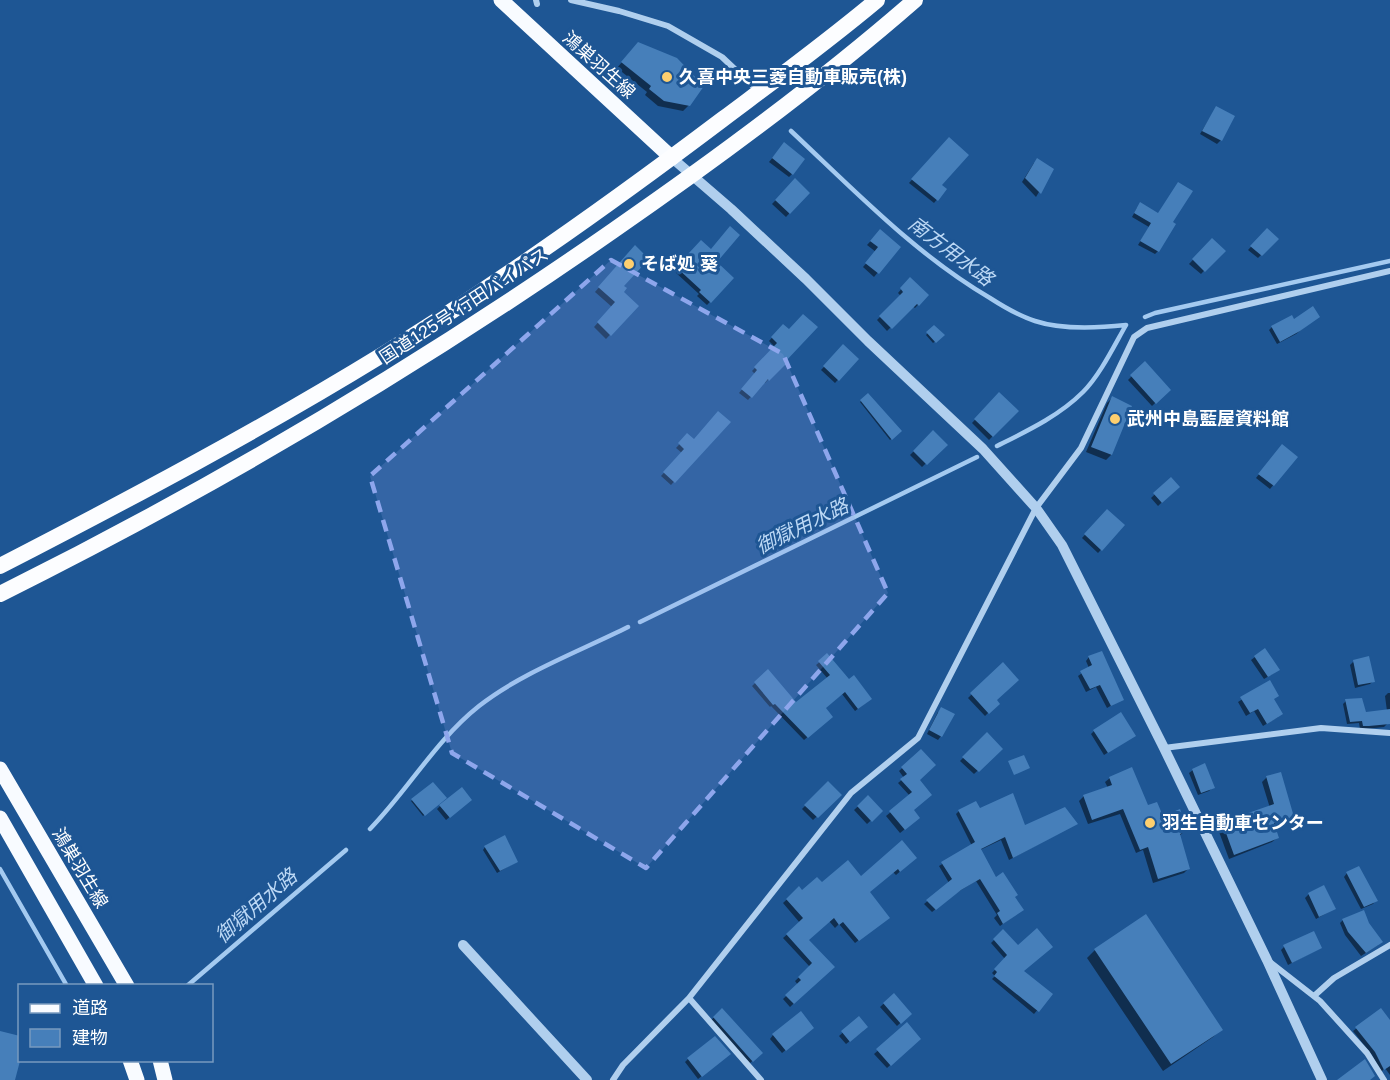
<svg xmlns="http://www.w3.org/2000/svg" width="1390" height="1080" font-family="Helvetica,'Noto Sans JP',sans-serif">
<style>
.shadow{fill:#0007}
.lines{fill:none;stroke-linecap:round;stroke-linejoin:round}
.stream{stroke:#a4caf0;stroke-width:4.5}
.building{fill:#467fba}
.minor{stroke:#b0cfee;stroke-width:6}
.tertiary{stroke:#b0cfee;stroke-width:10}
.primary{stroke:#f8fbff;stroke-width:15}
.trunk{stroke:#fcfdff;stroke-width:16}
.marked{fill:#8ea6ec;fill-opacity:0.2;stroke:#8ea6ec;stroke-width:4.5;stroke-dasharray:12 8;stroke-linejoin:round}
.poi-dot{fill:#fdcf6f;stroke:#1e5694;stroke-width:2}
.labels{text-anchor:middle;dominant-baseline:central;stroke-width:6;stroke-linejoin:round;paint-order:stroke}
.street-label{font-size:18px;fill:#fff;stroke:#1e5694}
.poi-label{font-size:18px;font-weight:bold;fill:#fff;stroke:#1e5694;text-anchor:start}
.water-label{font-size:20px;font-style:italic;fill:#bcd8f5;stroke:#1e5694}
</style>
<rect width="100%" height="100%" fill="#1e5694"/>
<path class="shadow" d="M632 50 689 105 683 111 658 106 645 95 647 92 617 68Z
M1216 108 1221 140 1217 144 1200 134Z
M949 139 940 186 945 190 934 203 909 183Z
M781 148 792 174 789 177 769 162Z
M1034 163 1052 170 1036 197 1022 182Z
M795 180 808 193 786 217 772 204Z
M1137 208 1171 222 1158 251 1155 254 1138 245 1149 227 1132 217Z
M1267 230 1277 239 1258 258 1248 250Z
M880 231 899 247 874 277 863 267 876 252 867 245Z
M1212 240 1223 251 1201 274 1189 264Z
M701 242 715 262 732 278 707 305 697 296 699 294 674 271Z
M631 251 621 292 637 306 606 339 594 327 612 307 595 292Z
M910 279 927 295 915 308 912 306 887 331 877 320 901 296 898 293Z
M1315 319 1296 334 1277 344 1269 330 1272 327Z
M783 326V364L765 383 764 382 748 400 739 393 755 374 752 371 775 347 769 341Z
M934 327 943 335 933 343 926 335Z
M844 346 857 359 835 383 821 370Z
M1145 363 1169 390 1152 406 1128 380Z
M999 394 1017 411 989 440 972 423Z
M868 395 900 431 890 440 860 402Z
M1112 398 1111 455 1106 460 1086 452 1107 403Z
M728 422 671 485 661 476 682 453 676 448 688 435 694 441Z
M933 432 945 445 922 467 910 455Z
M1279 449 1296 457 1270 489 1256 478Z
M1171 479 1178 487 1158 506 1151 498Z
M1107 511 1123 526 1098 553 1082 538Z
M827 656 867 702 855 711 842 694 824 708 831 717 804 740 771 706 770 707 752 686 768 671 796 704 828 679 816 665Z
M1089 657 1122 699 1107 708 1096 687 1086 692 1078 676 1089 668 1086 661Z
M1255 657 1274 673 1264 679 1251 660Z
M1353 662 1373 681 1370 684 1355 688 1350 665Z
M1003 664 995 700 998 703 985 716 968 698Z
M1269 682 1278 717 1263 726 1254 711 1246 716 1238 702Z
M1388 693H1390V713L1388 723 1384 727 1365 729H1360L1359 723 1347 724 1343 704 1346 701 1364 714 1387 711 1385 696Z
M938 712 941 736 938 740 927 734Z
M1094 731 1134 736 1104 755 1091 734Z
M987 734 1001 749 974 774 960 761Z
M921 751 912 810 915 821 900 833 886 816 910 796 898 783 904 778 899 771Z
M1193 770 1213 787 1209 791 1198 795 1189 773Z
M1267 777 1293 817 1288 821 1273 826 1277 838 1272 842 1229 859 1218 829 1223 824 1270 808 1262 782Z
M1110 778 1148 807 1186 830 1179 836 1188 869 1184 873 1153 883 1143 850 1136 853 1120 814 1088 824 1079 801 1084 796 1108 788 1105 782Z
M828 783 839 795 813 820 802 809Z
M433 784 445 798 423 816 411 801Z
M868 797 881 811 867 824 854 810Z
M467 803 446 820 437 809 440 806Z
M979 810 1024 827 1076 824 1009 860 1001 840 980 850 996 879 1013 898 1018 913 1000 926 994 918 997 915 976 881 956 893 932 912 924 904 949 883 939 866 972 846 956 814 959 811Z
M485 847 516 862 497 873 483 850Z
M912 861 896 875 893 872 868 892 884 921 855 943 839 924 835 928 829 921 807 940 832 967 790 1007 783 999 798 985 795 981 810 967 783 938 800 923 783 903 799 888 802 892 822 884 861 878Z
M1347 873 1376 900 1373 904 1361 909 1344 877Z
M1309 894 1334 909 1316 919 1305 898Z
M1145 916 1221 1029 1213 1037 1163 1071 1087 958 1095 950Z
M1343 920 1378 945 1361 956 1345 935 1340 923Z
M1003 931 1022 972 1051 994 1034 1014 992 979 995 976 992 973 1005 959 991 943Z
M1284 947 1320 948 1288 965 1281 950Z
M893 995 910 1014 897 1026 880 1007Z
M722 1010 761 1053 749 1064 710 1021Z
M1381 1010 1390 1022V1075L1385 1068 1381 1072 1372 1055 1353 1031Z
M859 1018 863 1031 846 1044 839 1036Z
M907 1025 919 1039 887 1068 874 1054Z
M809 1031 782 1053 770 1039 773 1035Z
M726 1057 698 1079 685 1062 688 1059Z"/>
<g class="lines">
<path class="stream" d="M791 131C854 190 915 254 990 298 1004 307 1019 316 1035 321 1062 330 1098 328 1126 325
M1145 317 1155 313 1390 261
M997 446C1027 431 1059 416 1083 392 1100 375 1114 346 1126 325
M640 622 977 457
M370 829C408 790 436 740 479 706 521 673 580 651 628 627
M0 869 67 986
M187 986 346 850"/>
</g>
<path class="building" d="M638 42 677 58 704 86 690 106 664 101 649 89 651 86 621 62Z
M1216 106 1235 116 1222 141 1202 131Z
M949 137 969 155 942 185 947 189 938 201 911 179Z
M784 142 805 159 793 175 772 158Z
M1037 158 1054 169 1041 194 1025 178Z
M795 178 810 193 790 214 775 200Z
M1178 182 1193 191 1173 222 1176 224 1159 252 1140 241 1151 223 1134 213 1140 202 1158 213Z
M730 226 740 235 717 262 734 278 711 303 699 292 701 290 676 267 701 240 711 249Z
M1267 228 1279 239 1262 256 1250 246Z
M880 229 901 247 879 274 865 263 878 247 870 241Z
M1212 238 1226 251 1205 272 1192 259Z
M635 245 649 259 624 286 627 288 624 292 639 306 611 336 597 322 615 302 598 287Z
M910 277 929 295 919 306 917 304 892 329 879 316 903 292 900 288Z
M1313 306 1320 317 1300 331 1280 342 1271 326 1292 315 1294 319Z
M803 314 818 327 784 363 786 364 769 381 768 379 752 398 741 389 757 370 754 367 777 343 771 337 783 324 789 329Z
M934 325 945 335 936 343 926 332Z
M843 344 859 359 839 381 823 366Z
M1145 361 1171 390 1156 404 1130 375Z
M999 392 1019 411 993 437 974 419Z
M868 393 902 431 892 440 860 400Z
M1112 396 1132 406 1112 455 1091 447Z
M718 411 731 422 675 483 663 472 684 449 678 443 687 433 694 439Z
M933 430 948 445 927 465 913 451Z
M1282 444 1298 457 1274 486 1258 474Z
M1171 477 1180 487 1162 503 1153 493Z
M1107 509 1125 525 1102 551 1084 534Z
M1265 648 1280 670 1268 677 1254 656Z
M1102 651 1124 700 1111 706 1100 685 1090 689 1080 671 1092 665 1088 656Z
M827 653 849 679 854 675 872 699 858 709 845 692 826 708 833 717 808 738 775 704 773 705 754 682 768 669 796 702 830 675 818 661Z
M1369 656 1375 682 1358 685 1353 660Z
M1003 662 1019 680 997 700 1000 704 989 714 970 693Z
M1270 680 1279 696 1274 699 1283 714 1267 724 1258 709 1250 713 1240 697Z
M1362 698 1366 712 1390 709V724L1369 726H1363L1362 721 1350 722 1345 699Z
M941 707 955 714 942 737 929 730Z
M1121 712 1136 736 1108 753 1093 730Z
M987 732 1003 749 979 772 962 757Z
M921 749 936 765 920 780 932 795 914 810 920 818 905 830 889 811 912 792 900 779 907 774 901 767Z
M1024 755 1030 768 1014 775 1008 761Z
M1205 763 1215 788 1201 793 1192 769Z
M1132 767 1148 805 1157 802 1163 816 1180 809 1188 830 1180 834 1190 869 1158 879 1148 847 1140 850 1123 809 1092 820 1083 795 1112 785 1109 777Z
M1281 772 1294 817 1274 823 1279 838 1234 855 1222 822 1274 804 1266 776Z
M828 781 842 795 818 818 804 805Z
M433 782 447 798 425 816 411 799Z
M462 787 472 800 450 818 439 805Z
M1013 793 1025 825 1065 807 1078 824 1013 858 1005 837 981 849 996 877 1003 872 1018 895 1015 897 1024 910 1003 924 997 913 1000 911 980 879 961 890 936 910 926 900 952 879 941 862 975 842 958 810 976 801 980 808Z
M868 795 883 811 872 822 857 806Z
M505 835 518 862 500 871 484 846Z
M902 840 917 858 900 872 898 869 870 892 890 918 859 941 843 922 839 925 834 918 809 940 835 967 794 1004 785 995 801 980 798 977 812 963 786 934 803 918 786 899 799 886 802 890 817 877 822 882 848 860 861 876Z
M1359 866 1378 901 1364 907 1346 872Z
M1324 885 1336 909 1319 917 1308 893Z
M1364 910 1369 923 1383 942 1366 953 1348 932 1342 919Z
M1146 914 1223 1030 1171 1064 1094 949Z
M1037 928 1053 947 1024 971 1053 994 1039 1012 994 976 997 972 994 969 1007 955 993 939 1003 929 1018 945Z
M1314 931 1322 948 1292 963 1283 945Z
M894 993 912 1014 901 1024 883 1003Z
M722 1008 763 1053 753 1062 713 1017Z
M1381 1008 1390 1020V1066L1384 1070 1375 1052 1355 1027Z
M801 1011 814 1028 786 1051 772 1034Z
M859 1016 868 1027 850 1042 841 1031Z
M907 1022 921 1039 891 1066 876 1049Z
M0 1031 20 1036V1061L15 1080H0Z
M715 1036 731 1054 702 1077 687 1058Z
M1365 1059 1375 1076 1370 1080H1337Z"/>
<g class="lines">
<path class="minor" d="M536 0 537 4
M571 0 619 11 668 26 722 57 758 91
M1164 748 1321 728 1390 733
M1270 962 1320 1001 1367 1053 1384 1080
M1314 996 1334 978 1390 945
M613 1080 623 1065 689 998
M761 1080 689 998 851 793 918 738 1036 508 1081 448 1134 337 1147 328 1390 271"/>
<path class="tertiary" d="M672 158 731 209 806 279 868 341 983 449 1036 508 1062 545 1164 748 1267 960 1322 1080
M463 945 587 1080"/>
<path class="primary" d="M501 0 672 158
M0 769 127 986
M0 818 96 986
M130 1060 137 1080
M160 1060 165 1080"/>
<path class="trunk" d="M0 566C130 499 258 431 382 355 500 283 613 202 723 119 775 80 827 42 877 0
M0 594C213 488 419 366 614 230 718 158 820 83 915 0"/>
</g>
<path class="marked" d="M611 260 783 354 888 593 646 868 452 753 370 476Z"/>
<g class="poi-dot">
<circle cx="667" cy="77" r="6"/>
<circle cx="629" cy="264" r="6"/>
<circle cx="1115" cy="419" r="6"/>
<circle cx="1150" cy="823" r="6"/>
</g>
<g class="labels">
<g class="street-label">
<text transform="translate(599 65) rotate(42)">鴻巣羽生線</text>
<text transform="translate(464 306) rotate(-33)">国道125号 行田バイパス</text>
<text transform="translate(80 868) rotate(59)">鴻巣羽生線</text>
</g>
<g class="poi-label">
<text x="679" y="77">久喜中央三菱自動車販売(株)</text>
<text x="641" y="264">そば処 葵</text>
<text x="1127" y="419">武州中島藍屋資料館</text>
<text x="1162" y="823">羽生自動車センター</text>
</g>
<g class="water-label">
<text transform="translate(951 251) rotate(37)">南方用水路</text>
<text transform="translate(802 526) rotate(-26)">御獄用水路</text>
<text transform="translate(256 906) rotate(-41)">御獄用水路</text>
</g>
</g>
<rect x="18" y="984" width="195" height="78" fill="#1e5694" stroke="#789abf" stroke-width="1.5"/>
<rect x="30" y="1004" width="30" height="9" fill="#f8fbff" stroke="#789abf" stroke-width="1.5"/>
<text x="72" y="1014" font-size="18" fill="#ffffff">道路</text>
<rect x="30" y="1029" width="30" height="18" fill="#467fba" stroke="#789abf" stroke-width="1.5"/>
<text x="72" y="1044" font-size="18" fill="#ffffff">建物</text>
</svg>
